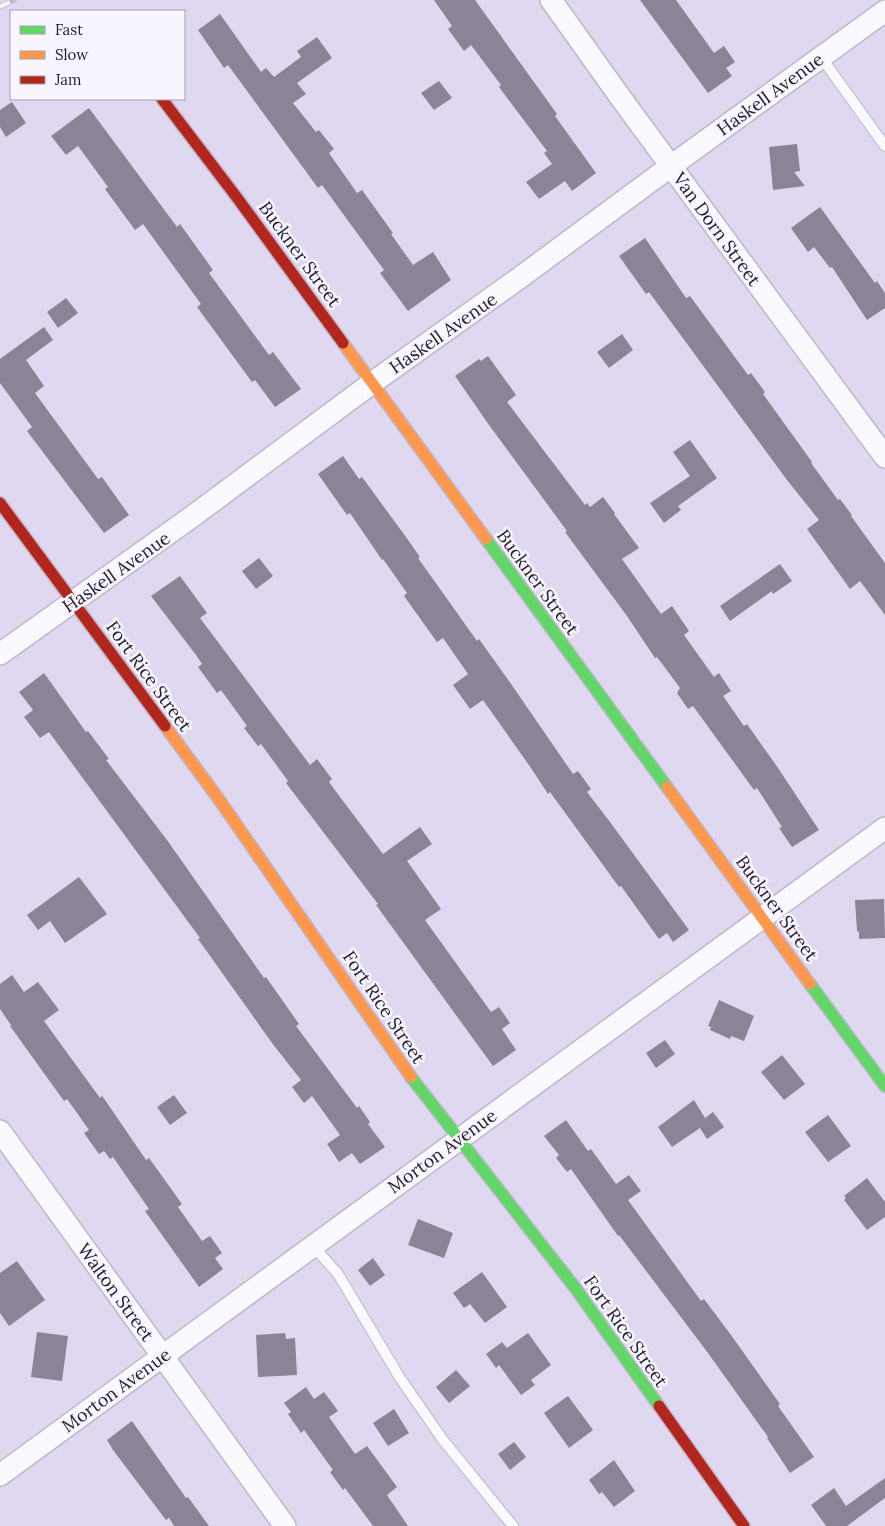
<svg xmlns="http://www.w3.org/2000/svg" width="885" height="1526" font-family="Lora,serif">
<style>
.building{fill:#8a8496}
.lines{fill:none;stroke-linecap:round;stroke-linejoin:round}
.lane-casing{stroke:#bdb7ca;stroke-width:12}
.street-casing{stroke:#bdb7ca;stroke-width:24}
.fast-casing{stroke:#bdb7ca;stroke-width:14}
.slow-casing{stroke:#bdb7ca;stroke-width:14}
.jam-casing{stroke:#bdb7ca;stroke-width:14}
.lane{stroke:#faf9fd;stroke-width:10}
.street{stroke:#faf9fd;stroke-width:21}
.fast{stroke:#63d668;stroke-width:11}
.slow{stroke:#ff974d;stroke-width:11}
.jam{stroke:#b3261e;stroke-width:11}
.rail-casing{stroke:#c0bdc4;stroke-width:5.5}
.rail{stroke:#f8f5ff;stroke-width:4;stroke-dasharray:11;stroke-linecap:butt}
.labels{text-anchor:middle;dominant-baseline:central;stroke-width:5;stroke-linejoin:round;paint-order:stroke}
.street-label{font-size:18px;fill:#262131;stroke:#f8f5ff}
</style>
<rect width="100%" height="100%" fill="#e0d8f0"/>
<path class="building" d="M434 0H475L557 114 555 116 596 173 572 191 565 181 539 199 526 182 552 164 544 153 547 151 499 87 501 85 471 45 464 51 448 29 452 26Z
M640 0H676L714 53 724 46 735 62 726 68 732 76 708 93Z
M220 14 261 72 266 68 274 77 301 57 297 51 317 37 332 58 297 83 306 94 293 103 316 132 319 130 334 149 329 153 357 193 362 190 393 233 391 234 413 265 433 252 451 280 408 311 380 273 384 270 322 185 318 188 228 65 224 68 198 30Z
M439 81 452 98 434 110 421 93Z
M12 102 26 123 6 137 0 127V110Z
M89 108 177 227 180 224 213 270 209 273 269 355 273 352 301 389 275 407 255 380 252 382 197 307 201 304 143 224 135 230 105 189 108 187 78 146 66 155 51 136Z
M797 144 800 171 794 172 805 186 773 190 769 147Z
M820 207 875 283 877 281 885 293V308L867 320 832 267 830 268 814 247 808 252 791 228Z
M645 238 686 298 690 296 748 375 751 373 765 392 763 394 812 462 811 463 838 500 840 499 852 515 851 516 885 563V615L860 581 850 589 807 529 819 520 787 480 649 292 646 294 619 256Z
M66 298 78 313 58 328 47 312Z
M44 327 53 340 26 360 44 386 35 393 98 479 102 477 129 515 104 533 27 431 32 427 0 383V359Z
M622 334 633 350 609 368 597 352Z
M488 356 516 395 507 402 585 505 587 503 590 507 603 497 615 513 614 514 639 548 622 559 661 614 672 606 689 631 684 635 714 677 719 673 731 691 723 696 744 726 747 724 778 768 819 830 792 847 779 828 782 827 757 788 754 790 693 706 688 709 677 693 680 688 657 657 655 658 627 616 565 532 567 531 489 425 455 376 479 359 481 361Z
M690 440 717 478 678 506 681 510 664 523 650 503 690 476 673 452Z
M343 456 359 479 362 477 406 537 420 557 418 558 477 641 479 639 509 681 573 774 578 771 591 789 587 792 610 822 689 930 673 942 667 933 659 939 621 886 619 887 550 792 548 794 531 768 483 700 470 709 453 685 468 674 443 638 437 642 404 596 407 593 383 559 382 560 350 513 347 515 318 474Z
M259 558 273 576 256 589 242 571Z
M780 564 792 581 773 594 772 591 730 621 720 606Z
M180 576 207 613 200 618 310 765 317 759 332 779 329 782 340 797 383 854 420 827 432 844 407 861 441 909 425 920 491 1012 499 1007 510 1023 502 1029 516 1050 493 1066 376 905 378 904 286 783 288 781 261 744 258 746 244 728 247 726 221 690 217 693 198 667 202 664 196 655 151 596Z
M44 673 86 732 88 731 109 759 106 760 167 840 264 978 266 977 299 1024 296 1026 357 1108 359 1106 370 1122 368 1124 385 1147 360 1164 352 1153 339 1162 327 1144 340 1135 312 1096 304 1103 292 1087 301 1080 272 1043 198 939 200 938 49 732 40 738 24 717 33 710 19 692Z
M79 877 107 914 65 943 50 921 38 930 27 915Z
M884 899 885 938 859 939V932L857 931 855 900Z
M12 975 24 992 38 982 59 1010 44 1021 100 1098 102 1096 103 1097 146 1160 149 1158 182 1204 178 1207 202 1241 210 1236 222 1253 215 1258 223 1269 199 1287 145 1211 149 1209 113 1157 110 1159 104 1151 99 1154 84 1133 89 1130 67 1099 64 1101 10 1026 11 1025 0 1009V984Z
M719 1000 754 1016 744 1041 731 1036 730 1039 710 1030 711 1027 708 1026Z
M665 1040 675 1054 656 1068 646 1053Z
M782 1055 805 1084 784 1100 761 1072Z
M174 1095 187 1113 170 1125 157 1107Z
M694 1100 705 1118 713 1112 724 1127 707 1139 700 1128 672 1147 658 1127Z
M828 1115 851 1146 828 1162 805 1132Z
M566 1120 588 1151 591 1149 616 1184 629 1175 641 1191 628 1200 701 1301 704 1299 731 1335 780 1404 778 1406 814 1457 790 1473 767 1438 768 1437 708 1353 619 1235 618 1236 571 1169 567 1172 556 1158 559 1155 544 1136Z
M867 1178 885 1202V1217L867 1230 844 1200 846 1198 844 1196Z
M418 1219 453 1233 444 1258 408 1245Z
M373 1258 385 1275 370 1286 358 1270Z
M17 1261 45 1300 9 1326 0 1313V1273Z
M482 1272 507 1307 485 1323 470 1304 464 1308 453 1293Z
M37 1332 68 1336 62 1381 31 1377Z
M285 1333 286 1339 295 1338 297 1375 258 1377 256 1335Z
M528 1333 551 1365 531 1380 535 1385 521 1395 499 1365 496 1368 486 1354 502 1342 507 1348Z
M456 1370 470 1386 449 1403 436 1387Z
M306 1387 314 1399 324 1392 338 1411 329 1417 355 1454 367 1446 397 1487 387 1495 408 1526H373L345 1488 343 1490 330 1472 333 1470 304 1430 301 1433 288 1414 291 1412 284 1403Z
M568 1396 593 1430 569 1448 544 1413Z
M394 1409 409 1433 388 1446 373 1423Z
M132 1421 186 1498 188 1497 209 1526H174L169 1518 166 1520 113 1450 107 1440Z
M514 1442 526 1457 510 1470 498 1454Z
M614 1460 635 1491 614 1507 602 1492 599 1494 589 1480Z
M885 1478V1498L847 1526H826L811 1505 834 1488 846 1506Z"/>
<g class="lines">
<g class="lane-casing">
<path id="lane" d="M821 57 885 146
M313 1246 338 1274 400 1378 443 1440 513 1526"/>
</g>
<g class="street-casing">
<path id="street" d="M551 0 623 101 885 457
M0 654 193 516 372 383 518 279 671 166 885 11
M0 1131 285 1526
M0 1475 885 828"/>
</g>
<g class="fast-casing">
<path id="fast" d="M486 539 667 787
M810 984 885 1086
M411 1077 576 1289 659 1406"/>
</g>
<g class="slow-casing">
<path id="slow" d="M343 343 486 539
M165 726 218 798 411 1077
M667 787 810 984"/>
</g>
<g class="jam-casing">
<path id="jam" d="M162 99 238 199 343 343
M0 503 165 726
M659 1406 744 1526"/>
</g>
<use href="#lane" class="lane"/>
<use href="#street" class="street"/>
<use href="#fast" class="fast"/>
<use href="#slow" class="slow"/>
<use href="#jam" class="jam"/>
<g class="rail-casing">
<path id="rail" d="M0 7 14 0"/>
</g>
<use href="#rail" class="rail"/>
</g>
<g class="labels">
<g class="street-label">
<text transform="translate(770 94) rotate(-36)">Haskell Avenue</text>
<text transform="translate(717 229) rotate(54)">Van Dorn Street</text>
<text transform="translate(300 254) rotate(54)">Buckner Street</text>
<text transform="translate(443 333) rotate(-35)">Haskell Avenue</text>
<text transform="translate(116 572) rotate(-35)">Haskell Avenue</text>
<text transform="translate(538 582) rotate(54)">Buckner Street</text>
<text transform="translate(149 676) rotate(54)">Fort Rice Street</text>
<text transform="translate(777 908) rotate(54)">Buckner Street</text>
<text transform="translate(384 1007) rotate(56)">Fort Rice Street</text>
<text transform="translate(442 1151) rotate(-36)">Morton Avenue</text>
<text transform="translate(116 1292) rotate(54)">Walton Street</text>
<text transform="translate(626 1331) rotate(55)">Fort Rice Street</text>
<text transform="translate(116 1390) rotate(-36)">Morton Avenue</text>
</g>
</g>
<rect x="10" y="10" width="175" height="90" fill="#f8f5ff" stroke="#a4a0ad"/>
<rect x="20" y="26" width="25" height="8" fill="#63d668" stroke="#a4a0ad"/>
<text x="55" y="35" font-size="15" fill="#262131">Fast</text>
<rect x="20" y="51" width="25" height="8" fill="#ff974d" stroke="#a4a0ad"/>
<text x="55" y="60" font-size="15" fill="#262131">Slow</text>
<rect x="20" y="76" width="25" height="8" fill="#b3261e" stroke="#a4a0ad"/>
<text x="55" y="85" font-size="15" fill="#262131">Jam</text>
</svg>
